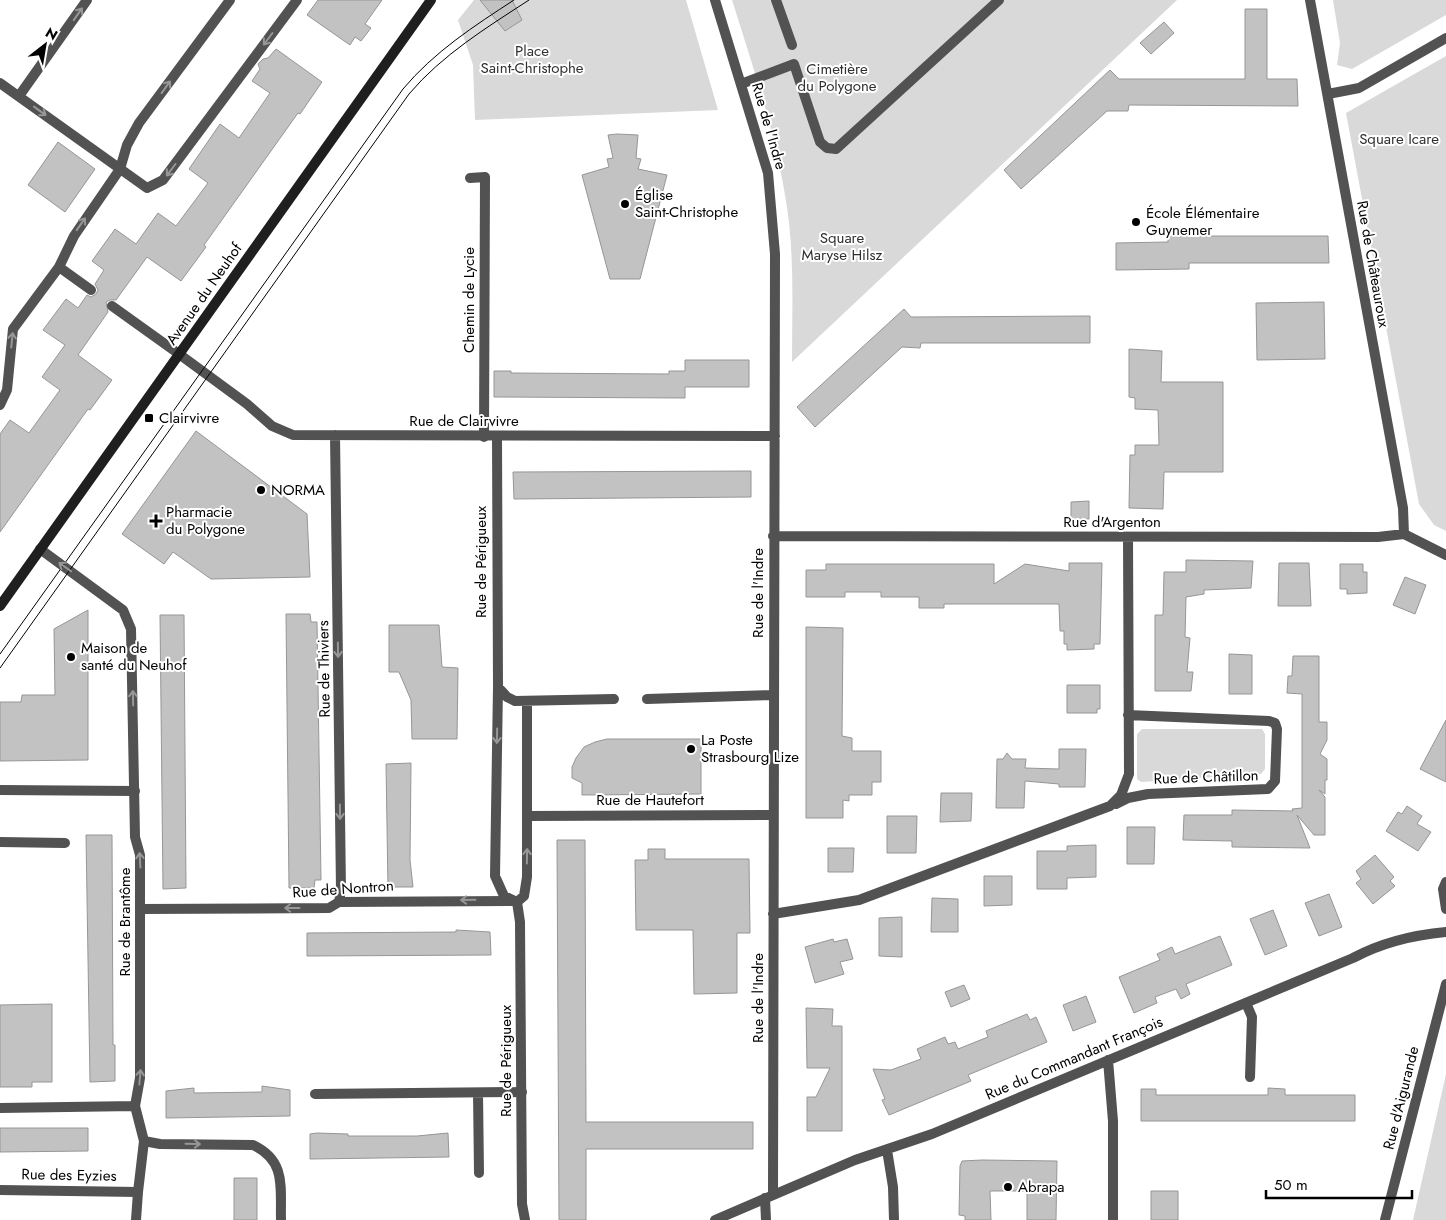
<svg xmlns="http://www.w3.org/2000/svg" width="1446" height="1220" font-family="Jost,sans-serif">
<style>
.green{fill:#d9d9d9}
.building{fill:#c2c2c2;stroke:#969696}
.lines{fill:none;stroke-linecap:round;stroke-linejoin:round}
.lane{stroke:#525252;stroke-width:10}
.street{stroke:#525252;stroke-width:10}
.secondary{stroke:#1f1f1f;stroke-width:10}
.tram{stroke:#000;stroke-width:1}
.oneway{stroke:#979797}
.poi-dot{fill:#000;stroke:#fff;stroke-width:2}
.labels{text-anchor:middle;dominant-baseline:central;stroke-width:4;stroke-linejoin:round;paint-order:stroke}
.park-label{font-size:15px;fill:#303030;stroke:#fff}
.street-label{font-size:15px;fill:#000;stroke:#fff}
.poi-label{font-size:15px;fill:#000;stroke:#fff;text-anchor:start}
</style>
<rect width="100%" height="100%" fill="#fff"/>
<path class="green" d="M474 0H686L718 110 475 120 473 65 458 20Z
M732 0H1177L792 362C792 307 795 250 785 195 774 128 752 64 732 0Z
M1333 0H1446V15L1352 69 1337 65 1340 43Z
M1446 56V531L1434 525 1419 504 1346 113Z
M1142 729H1262L1265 734V769L1261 774 1141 782 1137 779V734Z
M1446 1074V1220H1413Z"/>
<path class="building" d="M318 0H382L365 24 371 28 361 41 355 37 350 45 307 15Z
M480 0H512L522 20 505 31Z
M1245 9H1267V79H1297L1298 106 1129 105 1128 111H1107L1021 189 1004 170 1110 70 1119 79H1245Z
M1164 22 1174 33 1151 54 1140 43Z
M276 49 322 82 300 114 298 113 204 245 206 247 181 281 147 257 116 300H110L106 302 108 312 78 355 112 380 90 410 88 409 0 532V434L10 420 29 433 60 390 42 377 65 345 43 330 66 299 78 308 87 295 91 297 96 294 98 290 95 284 104 270 92 261 115 229 136 244 158 213 176 226 208 183 189 169 220 124 239 138 270 93 252 81 260 69 258 64 263 59 268 58Z
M617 134 638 135 636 158 641 159 638 169 667 175 640 279H610L582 175 609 167 607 159 613 158 608 135Z
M58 142 95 169 65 212 28 185Z
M1168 236H1328L1329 263H1189V269L1116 270V243L1168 242Z
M1324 302 1325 359 1257 360 1256 303Z
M904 309 911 317 1090 316V343H921L920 348 902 347 815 427 797 407Z
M1129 349 1162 351 1161 382H1223V472H1164L1163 509 1129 508 1130 455H1135V445H1159L1158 410 1135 409V398L1129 397Z
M685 360H749V387H685V398L494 397V371H511V373L669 374V371H685Z
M196 431 307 514 310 577 211 579 173 552 164 564 122 534Z
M751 471V497L514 499 513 472Z
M1089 501V519H1071V502Z
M1186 560 1253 561 1251 588 1204 590V594L1186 597 1185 637 1190 638 1187 672H1193L1191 691H1155V615H1163L1164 572H1186Z
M1069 563H1102L1100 644H1094V649L1067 650V644H1064V631H1060L1059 604H944V608H919V597H881V592H845V597H806V570H826V564H994V584L1025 564 1069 571Z
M1279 563H1309L1311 606H1278Z
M1340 564H1363V572H1367V593L1347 594V589H1340Z
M1405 577 1426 585 1415 614 1393 605Z
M88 610V760L0 761V702H21L22 695H55L54 629Z
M286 614H310L311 622H317L321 880H315L314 888H289Z
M160 615H184L186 888 163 889Z
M389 625H439L442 667 458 668 457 739H412L411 700 399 672H389Z
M806 627 843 628 842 736 852 738V751H881V782H872V795H849V801L843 800V818H806Z
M1229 654 1252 655V694H1229Z
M1293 656H1319V722H1327V740L1320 754 1327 759V780H1325V794L1319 790 1325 797V835H1314L1297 815 1310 848 1232 847V841L1183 840 1184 815H1232V810L1293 811 1292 809 1302 808V694L1287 693 1288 676H1292Z
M1067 685H1100V709H1097V713H1067Z
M1446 720V782L1420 769Z
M607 739H701V794L582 795V783L572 778V767L576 758 584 747 595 742Z
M1059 749H1086L1085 787H1059V784L1025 781 1024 808H996L997 759H1003L1007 753 1012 759H1026L1025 768 1059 769Z
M411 763 410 860 413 887H388L386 764Z
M941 793H972L971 821 940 822Z
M1407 806 1422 816 1417 824 1431 832 1418 851 1386 831 1398 812 1402 814Z
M887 816H917L916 853H887Z
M1127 827H1155L1154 864H1127Z
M86 835H112L113 1045H115V1081L90 1082Z
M557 840H585L586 1122H753V1149H586V1220H559Z
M1096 845V877L1067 878V889H1037V851H1067V846Z
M828 848H854L853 872H828Z
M648 849H665V859H749L750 933H737V993L694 994 693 930H636L635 860H648Z
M1375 855 1394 877 1390 881 1395 886 1373 904 1356 883 1361 879 1356 871Z
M984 876H1012V905L984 906Z
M1329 894 1342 927 1319 936 1305 903Z
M932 898 958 899V932H931Z
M1273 910 1287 946 1265 955 1250 919Z
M902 917V957L879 956V918Z
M456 930 490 932 491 955 307 956V933L456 932Z
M1220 936 1232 965 1186 984 1190 994 1181 999 1176 989 1155 997 1157 1003 1134 1013 1119 977 1160 960 1157 954 1172 947 1175 954Z
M833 939 834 942 847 939 853 959 840 962 844 974 815 983 805 947Z
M964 985 970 999 951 1007 945 992Z
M1086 996 1096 1022 1073 1031 1063 1005Z
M52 1004V1082H32V1087H0V1005Z
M806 1008 833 1009 832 1026H842V1131H807V1097H816L830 1068H807Z
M1027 1014 1030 1020 1036 1017 1047 1042 968 1075 971 1081 889 1115 882 1100 885 1099 873 1069 891 1070 921 1059 917 1049 945 1037 948 1044 955 1042 958 1049 988 1037 986 1031Z
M262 1086 290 1090V1116L166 1118V1091L194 1088V1093L262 1092Z
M1268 1088 1285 1089V1095H1355V1121H1141V1089H1156V1095H1268Z
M0 1128H88V1151L0 1152Z
M317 1133 348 1134V1136H417L448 1133 449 1157 310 1159V1134Z
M982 1160 1057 1161 1056 1220H1027V1191H990L991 1220H965V1216L959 1215 960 1166 962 1161Z
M234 1178H257V1220H234Z
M1151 1191H1178V1220H1151Z"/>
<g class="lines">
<path class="lane" d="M776 0 792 45
M0 83 147 188 163 180 297 0
M741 84 794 64 820 142 827 148 836 149 999 0
M19 96 87 0
M470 178 485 177 484 437
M59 267 91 290
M112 306 179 354
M0 405 7 390 13 329 59 267 74 236 120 169 127 145 139 123 230 0
M0 790 135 791
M0 842 65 843
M1246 1003 1252 1017 1250 1077
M478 1093 479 1173
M315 1094 522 1092
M0 1190 138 1192
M765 1198 766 1220"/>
<path class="street" d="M715 0 768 173 775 254 773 1194
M1310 0 1403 508 1404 534
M1328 94 1359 88 1446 38
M179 354 247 404 272 426 293 435 775 436
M335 435 341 890 339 902
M497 437 498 687 495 876 504 896 517 902
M773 536 1378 537 1404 534 1446 555
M40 549 123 610 131 629 135 837 140 855V1078L135 1106 144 1141 138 1192 136 1220
M498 687 507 697 515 701 614 699
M647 699 773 695
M1116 804 1128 798 1148 794 1268 789 1275 781 1277 729 1275 723 1269 721 1128 715
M528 816 773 815
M1446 882 1443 889 1446 909
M517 902 520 922 522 1204 525 1220
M517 902 524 896 527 877V702
M140 909 329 908 339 902 512 901
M773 914 859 900 1110 806 1121 795 1129 774 1128 537
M1108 1060 1113 1121V1220
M0 1108 135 1106
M144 1141 160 1144 253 1145C287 1161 280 1188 281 1220
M887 1150 893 1187 894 1220
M715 1220 855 1160 932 1134 1353 958C1383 942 1413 935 1446 932
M1385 1220 1446 984"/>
<path class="secondary" d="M0 606 431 0"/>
<path class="tram" d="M0 654 403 89C434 52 474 26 514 0
M0 668 409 94C442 55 486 28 529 0"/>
</g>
<defs><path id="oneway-shaft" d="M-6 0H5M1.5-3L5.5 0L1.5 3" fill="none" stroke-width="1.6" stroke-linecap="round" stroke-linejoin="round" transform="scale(1.25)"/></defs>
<g class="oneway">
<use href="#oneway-shaft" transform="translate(78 14) rotate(-55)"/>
<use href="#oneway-shaft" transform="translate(268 39) rotate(127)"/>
<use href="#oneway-shaft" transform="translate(166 87) rotate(-54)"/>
<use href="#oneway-shaft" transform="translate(40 111) rotate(36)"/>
<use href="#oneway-shaft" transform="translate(171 170) rotate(127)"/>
<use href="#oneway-shaft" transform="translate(81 224) rotate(-55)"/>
<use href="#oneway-shaft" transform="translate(12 340) rotate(-84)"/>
<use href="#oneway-shaft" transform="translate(65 567) rotate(-145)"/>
<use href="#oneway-shaft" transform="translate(338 650) rotate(89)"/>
<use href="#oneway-shaft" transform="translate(133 698) rotate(-91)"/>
<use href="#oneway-shaft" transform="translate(497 736) rotate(91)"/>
<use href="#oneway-shaft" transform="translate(340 812) rotate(89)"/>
<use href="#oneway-shaft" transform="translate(527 856) rotate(-89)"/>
<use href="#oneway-shaft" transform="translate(140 860) rotate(-93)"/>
<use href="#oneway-shaft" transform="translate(468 900) rotate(179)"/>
<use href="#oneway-shaft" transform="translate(292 908) rotate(-180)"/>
<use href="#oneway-shaft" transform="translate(140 1077) rotate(-85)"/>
<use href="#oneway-shaft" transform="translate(193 1144) rotate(1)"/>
</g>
<g class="poi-dot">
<circle cx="625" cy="204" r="5"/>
<circle cx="1136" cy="222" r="5"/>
<rect x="144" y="413" width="10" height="10" rx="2.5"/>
<circle cx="261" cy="490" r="5"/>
<path d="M153.5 513.5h5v5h5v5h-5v5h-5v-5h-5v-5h5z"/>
<circle cx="71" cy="657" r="5"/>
<circle cx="691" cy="749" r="5"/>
<circle cx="1008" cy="1187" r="5"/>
</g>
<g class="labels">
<g class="park-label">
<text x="532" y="51">Place<tspan x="532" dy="17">Saint-Christophe</tspan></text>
<text x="837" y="69">Cimetière<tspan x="837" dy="17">du Polygone</tspan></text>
<text x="1399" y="139">Square Icare</text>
<text x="842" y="238">Square<tspan x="842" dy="17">Maryse Hilsz</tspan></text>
</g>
<g class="street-label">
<text transform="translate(769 126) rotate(74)">Rue de l'Indre</text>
<text transform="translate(1373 264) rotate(80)">Rue de Châteauroux</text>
<text transform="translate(204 294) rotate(-55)">Avenue du Neuhof</text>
<text transform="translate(469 300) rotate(-90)">Chemin de Lycie</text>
<text x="464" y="421">Rue de Clairvivre</text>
<text x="1112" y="522">Rue d'Argenton</text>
<text transform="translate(481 562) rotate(-90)">Rue de Périgueux</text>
<text transform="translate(758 593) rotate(-90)">Rue de l'Indre</text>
<text transform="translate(324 669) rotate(-91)">Rue de Thiviers</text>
<text transform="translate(1206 777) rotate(-2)">Rue de Châtillon</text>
<text x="650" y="800">Rue de Hautefort</text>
<text transform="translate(343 889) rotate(-4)">Rue de Nontron</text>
<text transform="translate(125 922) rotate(-90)">Rue de Brantôme</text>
<text transform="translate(758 998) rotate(-90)">Rue de l'Indre</text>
<text transform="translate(1074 1058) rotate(-23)">Rue du Commandant François</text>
<text transform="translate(506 1061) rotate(-90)">Rue de Périgueux</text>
<text transform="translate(1401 1098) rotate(-76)">Rue d'Aigurande</text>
<text transform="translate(69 1175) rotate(1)">Rue des Eyzies</text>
</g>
<g class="poi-label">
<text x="635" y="195">Église<tspan x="635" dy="17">Saint-Christophe</tspan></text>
<text x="1146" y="213">École Élémentaire<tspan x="1146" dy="17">Guynemer</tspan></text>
<text x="159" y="418">Clairvivre</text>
<text x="271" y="490">NORMA</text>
<text x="166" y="512">Pharmacie<tspan x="166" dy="17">du Polygone</tspan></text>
<text x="81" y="648">Maison de<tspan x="81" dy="17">santé du Neuhof</tspan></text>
<text x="701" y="740">La Poste<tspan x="701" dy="17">Strasbourg Lize</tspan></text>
<text x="1018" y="1187">Abrapa</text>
</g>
</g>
<g transform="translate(45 45) rotate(31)" stroke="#ffffff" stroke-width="4" paint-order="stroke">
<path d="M0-4L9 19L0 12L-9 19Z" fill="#000000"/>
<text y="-8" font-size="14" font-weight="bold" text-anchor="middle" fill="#000000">N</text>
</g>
<path d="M1266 1190v8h146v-8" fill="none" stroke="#000000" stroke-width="2.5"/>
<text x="1274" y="1190" font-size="15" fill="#000000" stroke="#ffffff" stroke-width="4" paint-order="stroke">50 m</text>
</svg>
